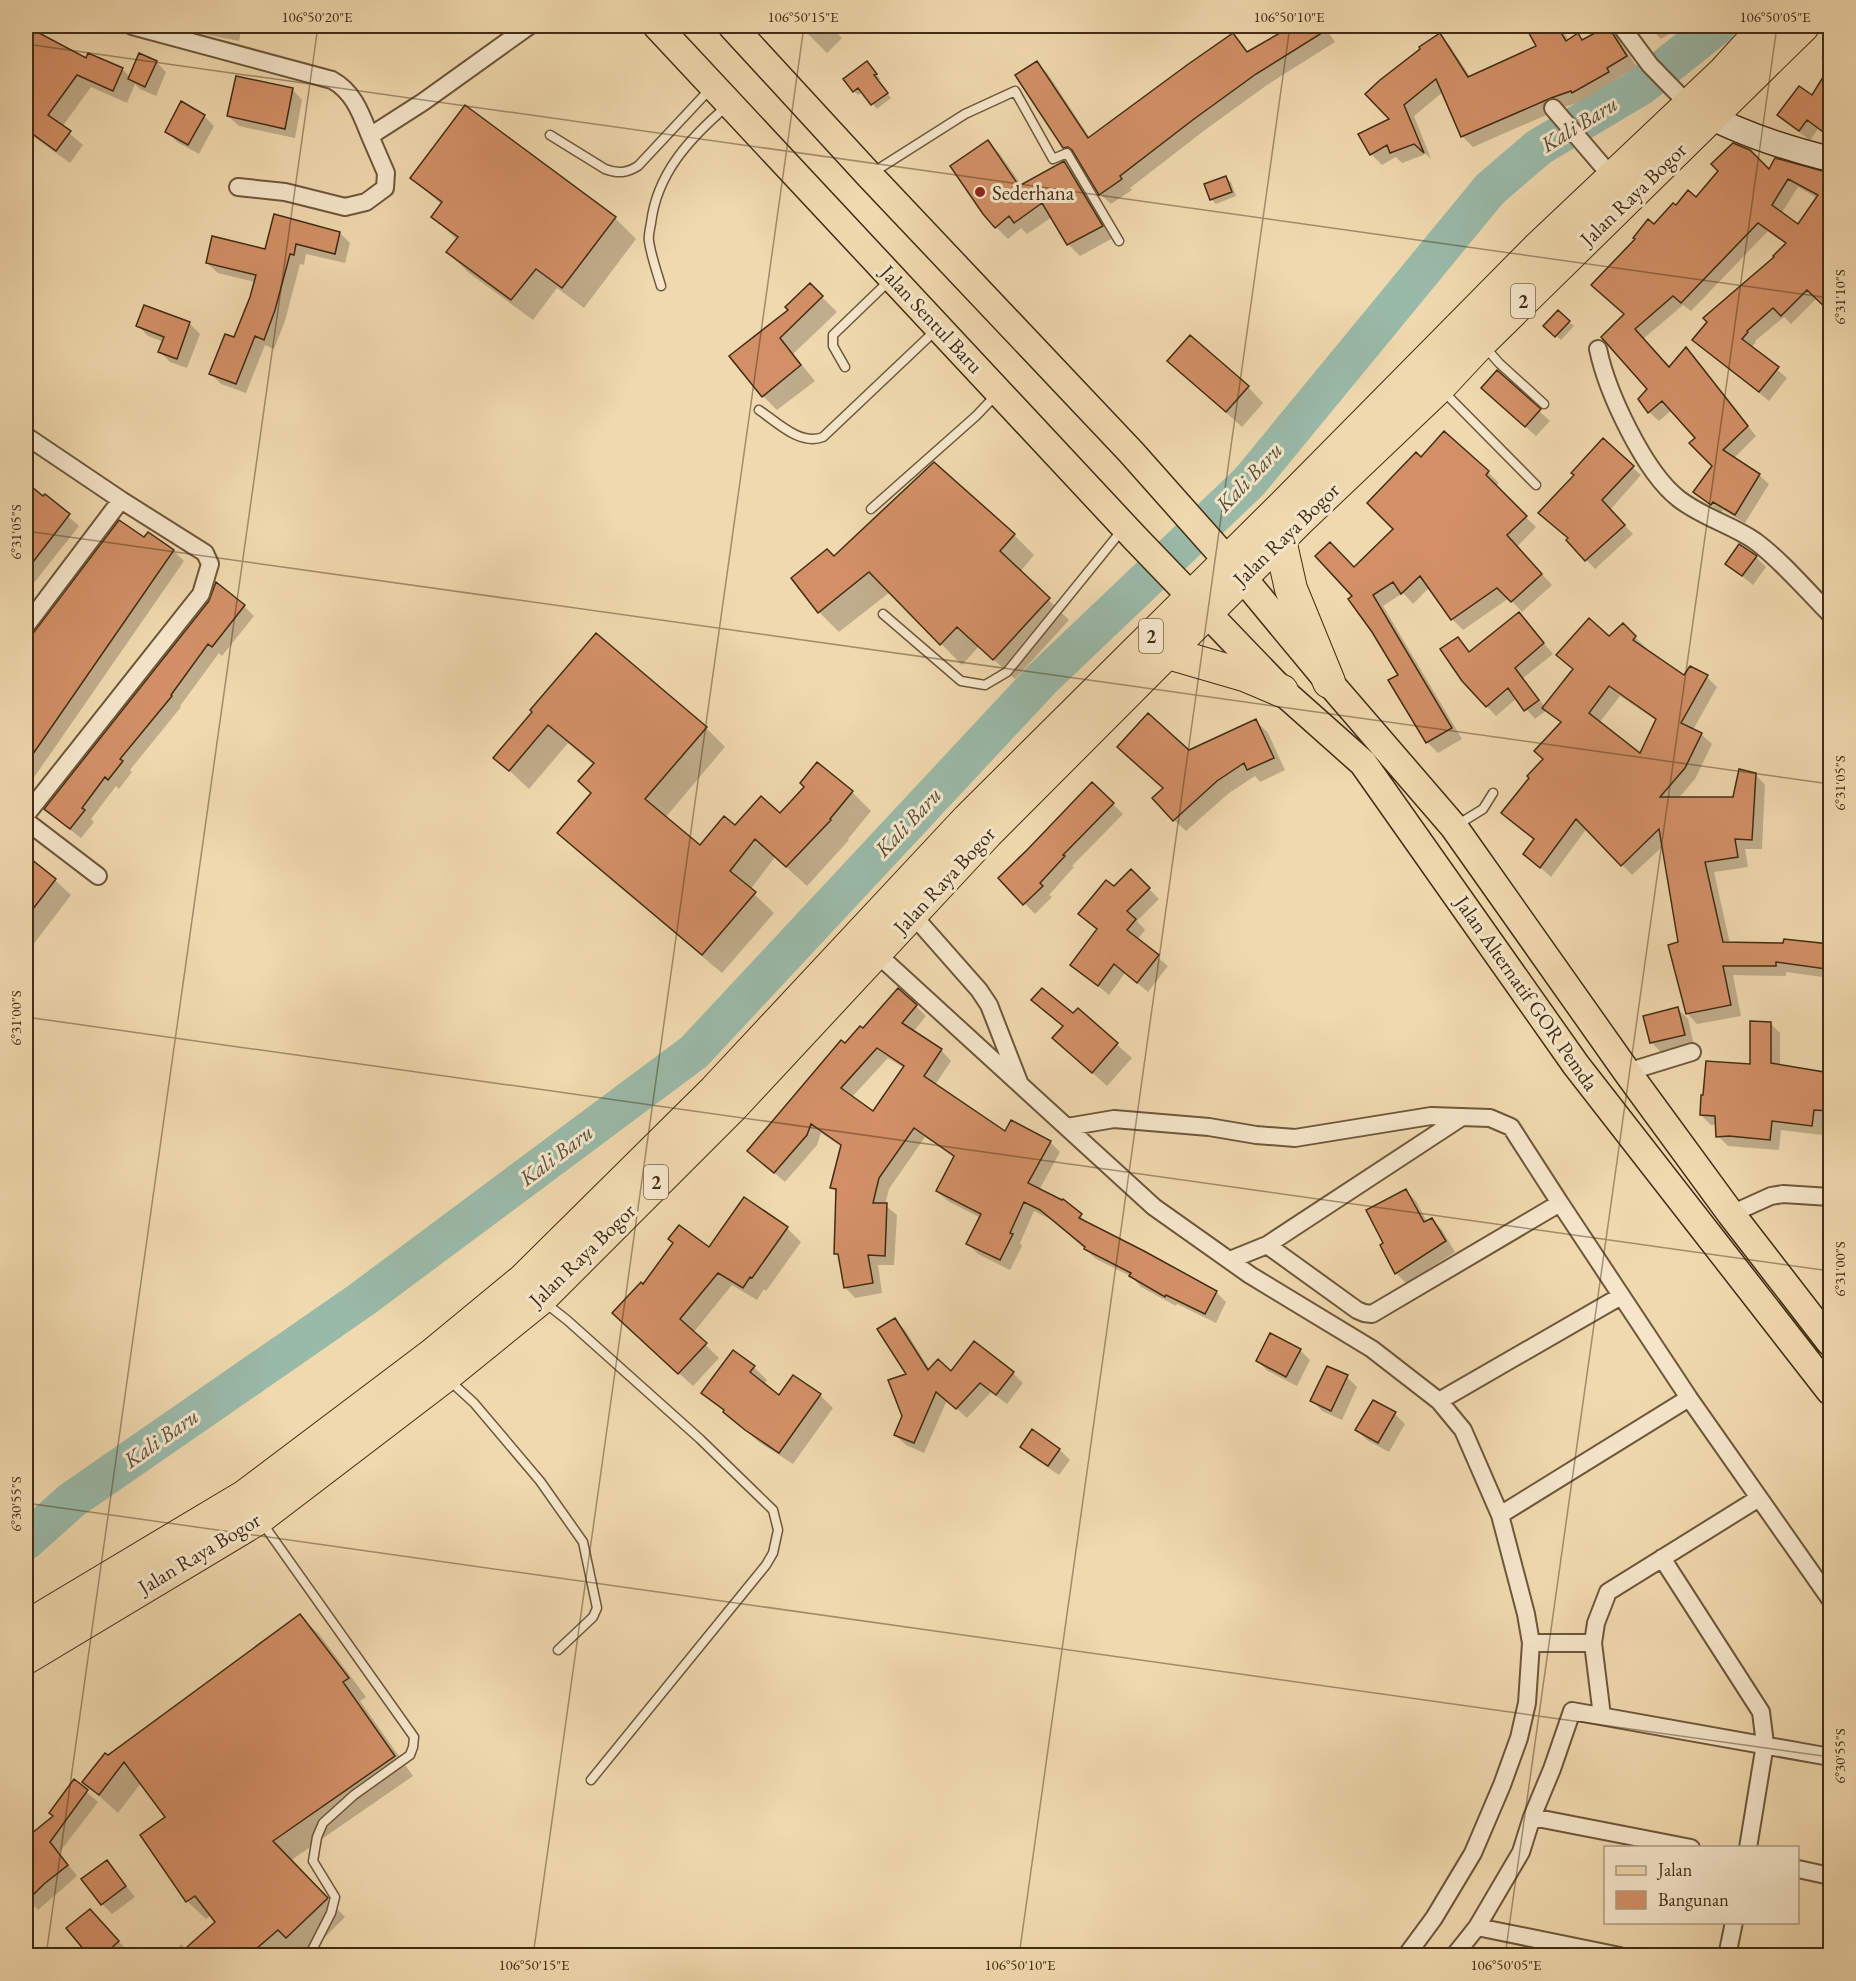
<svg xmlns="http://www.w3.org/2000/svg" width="1856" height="1981" font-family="'EB Garamond',serif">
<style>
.shadow{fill:#0003;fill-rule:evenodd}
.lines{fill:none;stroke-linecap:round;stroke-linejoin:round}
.river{stroke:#9abaa9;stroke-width:38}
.building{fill:#d39066;stroke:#422c14;stroke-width:1.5;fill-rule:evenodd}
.lane-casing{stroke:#6e573a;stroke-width:11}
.street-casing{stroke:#6e573a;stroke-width:20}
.secondary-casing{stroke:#422c14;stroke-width:27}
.primary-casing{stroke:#422c14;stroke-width:30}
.highway-casing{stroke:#422c14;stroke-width:34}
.lane{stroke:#f5e6ca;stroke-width:8}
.street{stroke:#f5e6ca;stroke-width:16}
.secondary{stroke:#f5e6ca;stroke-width:24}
.primary{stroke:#f0d9ae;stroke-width:27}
.highway{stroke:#f0d9ae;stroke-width:32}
.ticks{fill:none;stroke:#422c14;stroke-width:1.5;stroke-opacity:0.45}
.poi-dot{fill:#8f2418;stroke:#f5e6ca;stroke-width:2}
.labels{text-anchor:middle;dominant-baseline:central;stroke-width:6;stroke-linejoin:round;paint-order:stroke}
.shield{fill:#f5e6ca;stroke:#78644b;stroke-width:1.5}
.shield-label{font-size:20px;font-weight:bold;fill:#422c14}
.poi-label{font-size:21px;fill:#422c14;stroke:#f5e6ca;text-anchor:start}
.street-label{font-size:21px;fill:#422c14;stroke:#f5e6ca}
.water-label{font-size:22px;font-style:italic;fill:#585039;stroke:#f5e6ca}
.neatline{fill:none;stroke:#422c14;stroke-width:2}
.ticks-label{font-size:15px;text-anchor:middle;fill:#422c14}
</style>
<rect width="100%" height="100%" fill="#f0d9ae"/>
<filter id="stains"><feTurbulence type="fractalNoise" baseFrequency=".00333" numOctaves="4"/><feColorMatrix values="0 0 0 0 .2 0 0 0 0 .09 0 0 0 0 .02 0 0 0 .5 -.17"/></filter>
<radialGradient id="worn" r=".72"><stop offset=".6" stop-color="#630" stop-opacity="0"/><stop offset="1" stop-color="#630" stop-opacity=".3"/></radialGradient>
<path class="shadow" d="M26 26 87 60 122 69 130 77 156 62 166 72 156 96 140 89 135 84 127 103 91 87 62 127 83 145 70 163 31 135 26 142Z
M175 26H242L239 41 178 29Z
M800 26H830L842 38 827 53Z
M1295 26H1324L1335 42 1267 85 1205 130 1130 188 1132 190 1111 204 1100 194 1079 157 1076 158 1065 147 1037 63 1048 74 1090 138 1233 35 1249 53Z
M1534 26H1561L1569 41 1578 35 1583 41 1607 26 1617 37 1637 67 1616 79 1619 83 1584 103 1582 101 1562 108 1473 147 1462 136 1443 92 1414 116 1431 159 1426 154 1402 163 1396 157 1382 165 1371 154 1440 35 1450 46 1471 78 1538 46Z
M1648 26H1682L1661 39Z
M1830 47V66L1821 57Z
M871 67 880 79 878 81 891 98 877 109 863 92 858 95 854 91Z
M1830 69V138L1818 129 1810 140 1789 125 1779 115 1812 97Z
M292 89 302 100 295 138 239 126 228 116Z
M204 116 214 126 199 154 177 142 167 131Z
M988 142 1000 154 1022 186 1064 163 1076 175 1113 238 1080 256 1068 244 1052 217 1027 234 1021 228 1008 239 996 227Z
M1769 171 1830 174V310L1817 298 1791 324 1784 317 1755 341 1756 342 1751 348 1787 378 1769 401 1694 340 1777 257 1787 245 1768 231 1691 311 1683 305 1643 339 1669 369 1695 359 1756 436 1733 459 1759 475 1769 484 1745 523 1723 510 1721 513 1695 492 1714 466 1697 438 1672 410 1659 421 1649 412V389L1626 315 1654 226 1676 207ZM1798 187 1817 198 1798 227 1781 214Z
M412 178 615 218 636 239 584 308 557 288 533 320 469 273 448 252 457 240 433 217 442 205Z
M1226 178 1231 182 1236 196 1216 204 1211 199Z
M340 233 350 243 345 263 306 254 304 265 300 264 285 321 274 349 265 345 246 393 221 384 211 374 235 339 255 282 218 273 207 263Z
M810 285 837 312 793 354 815 381 777 410 763 396 731 357 790 310Z
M145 307 190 324 200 334 187 368 170 362 160 352 164 342 148 336 138 326Z
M1558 312 1574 326 1561 340 1545 326Z
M1169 361 1248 387 1263 403 1242 427Z
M1497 372 1550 421 1536 436 1493 398Z
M1421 459 1488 472 1499 483 1495 487 1536 527 1517 547 1552 585 1522 612 1509 598 1463 630 1452 619 1430 587 1413 604 1403 593 1383 606 1462 739 1438 753 1427 742 1400 675 1354 597V569L1396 529Z
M1632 467 1641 475 1610 510 1633 534 1595 569 1568 540 1569 539 1540 513Z
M26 484 43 498 45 496 79 526 26 593Z
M148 534 174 551 184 561 26 789V643Z
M1014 535 1034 555 1020 572 1069 620 1015 679 979 646 962 665 890 592 839 632 819 612 834 558Z
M1756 557 1766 567 1753 585 1727 564Z
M244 606 254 616 222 656 219 653 180 706 181 707 130 770 132 772 119 789 116 786 91 819 94 822 81 838 56 819 46 809Z
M1519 614 1553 654 1523 678 1545 707 1623 625 1646 648 1644 649 1685 678 1707 677 1717 687 1693 730 1701 734 1712 744 1695 779 1678 799H1734L1755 774 1765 785 1762 849H1745L1748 867 1714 872 1730 944 1829 946 1830 947V978L1786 972V976L1733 975 1741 1016 1697 1024 1687 1013 1680 943 1664 845 1632 875 1587 828 1551 877 1525 854 1535 841 1503 813 1545 760 1562 723 1547 710 1535 719 1517 698 1496 716 1463 680 1458 639 1471 653ZM1620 696 1657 721 1641 756 1599 723Z
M534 712 706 728 725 747 665 818 700 848 735 827 852 792 871 811 848 839 849 840 807 886 775 857 750 890 774 913 722 973 578 852 559 833 593 794 594 765 568 743 529 789 495 757Z
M1256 721 1268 733 1285 770 1260 782 1255 776 1229 793 1186 831 1174 820 1165 789 1189 751Z
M1092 784 1123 814 1072 866 1074 867 1049 895 1052 897 1035 914 1000 878Z
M27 858 55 880 71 895 26 954V860Z
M1131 871 1159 899 1137 921 1145 930 1137 940 1168 966 1148 992 1125 973 1109 995 1072 964 1098 930 1080 914 1114 888Z
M1033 1000 1074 1015 1078 1010 1132 1058 1107 1086 1054 1038 1063 1027Z
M916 1006 926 1016 913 1032 941 1050 951 1061 935 1085 1006 1133 1050 1142 1060 1152 1039 1190 1064 1201 1091 1226 1216 1292 1226 1302 1216 1323 1177 1304 1176 1306 1141 1287 1132 1277 1096 1259 1052 1220 1034 1211 1020 1243 1022 1246 1010 1270 978 1254 968 1244 981 1218 948 1201 937 1191 955 1158 925 1137 889 1189 885 1205 897 1215 894 1265H878L882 1293 855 1298 845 1287 840 1257 835 1253 838 1193 832 1187 842 1147 821 1133 817 1145 785 1182 760 1161 845 1045 863 1031ZM888 1058 904 1068 873 1113 851 1098Z
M1678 1009 1688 1019 1694 1045 1662 1053 1652 1043 1645 1017Z
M1770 1023 1780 1033V1066L1822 1073V1070H1830V1119H1824L1822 1135 1781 1130 1779 1150 1728 1146 1718 1136 1717 1125H1711L1701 1115 1752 1065Z
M1406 1191 1416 1201 1427 1222 1432 1219 1442 1230 1455 1252 1406 1283 1396 1273Z
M745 1199 787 1228 801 1242 766 1291 764 1289 757 1300 732 1285 693 1333 719 1358 693 1386 627 1326 643 1286 709 1249Z
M894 1320 905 1330 930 1370 951 1373H1013L1023 1383 1007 1404 991 1392 967 1418 947 1400 924 1453 906 1445 895 1435 903 1416 908 1374Z
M1300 1350 1310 1360 1297 1386 1268 1371 1257 1361Z
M754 1367 767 1380 763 1385 779 1397 794 1377 820 1395 833 1408 793 1464 759 1442 703 1393Z
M1347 1377 1357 1387 1342 1420 1322 1411 1312 1400Z
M1395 1414 1405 1424 1389 1452 1367 1440 1357 1430Z
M1032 1431 1060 1450 1070 1460 1059 1475 1032 1457 1022 1447Z
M300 1616 319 1634 366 1697 360 1701 413 1776 290 1861 345 1917 306 1956 297 1947 288 1956H172L181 1944 186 1949 217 1923 211 1915 206 1919 187 1901 167 1818 141 1783 118 1813 84 1782 108 1757Z
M74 1781 98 1802 59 1853 77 1876 38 1910 26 1897V1876L34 1868 26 1857V1842L54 1817Z
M107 1862 135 1897 112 1914 102 1904Z
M100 1921 124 1947 114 1956H91Z
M38 1948 46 1956H30Z"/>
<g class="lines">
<path class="river" d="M26 1541 72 1500 361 1300 694 1052 1042 679 1249 482 1490 189 1539 147 1640 87 1717 26"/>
</g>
<path class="building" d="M26 26 86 58 88 53 123 68 113 91 77 75 48 115 71 131 56 151 26 129Z
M1292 26H1333L1256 74 1194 119 1120 176 1122 179 1099 195 1072 150 1068 147 1063 148 1015 75 1037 61 1088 138 1187 65 1233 33 1247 52Z
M1525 26H1557L1566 41 1578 33 1582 40 1608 26 1627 56 1607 68 1609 72 1572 93 1571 91 1551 98 1461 137 1436 79 1404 105 1424 153 1414 144 1390 153 1387 145 1370 155 1358 134 1389 119 1365 94 1380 80 1420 49 1419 47 1440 33 1468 77 1536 46Z
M139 53 157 61 145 87 128 79Z
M867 61 877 74 874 75 888 93 871 105 858 88 853 92 843 79Z
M1830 66V137L1807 120 1799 131 1777 115 1799 86 1812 95Z
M236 76 293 88 285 129 227 116Z
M181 101 205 115 188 145 165 132Z
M465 105 616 217 562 288 536 269 511 300 446 252 458 237 431 217 442 202 410 178Z
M988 140 1019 186 1064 161 1103 226 1067 245 1042 203 1014 223 1009 216 995 228 983 214 950 166Z
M1733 143 1750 150 1769 169 1775 158 1830 173V312L1807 290 1781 316 1773 308 1747 331 1748 332 1742 339 1779 367 1759 392 1692 340 1707 322 1703 318 1774 257 1773 256 1786 243 1758 223 1681 303 1673 296 1635 329 1669 367 1686 347 1748 426 1723 450 1760 474 1735 515 1713 502 1711 505 1693 492 1712 466 1689 443 1695 438 1662 401 1648 413 1638 399 1647 389 1601 337 1624 314 1591 285 1635 239 1633 238 1648 219 1654 224 1673 203 1676 205 1688 190 1696 197 1718 171 1711 164ZM1788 179 1818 195 1798 224 1772 205Z
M1226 176 1232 192 1210 200 1204 184Z
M274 214 340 232 335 254 296 244 294 255 290 254 275 310 264 340 255 336 236 384 209 374 225 334 234 337 250 297 256 275 206 263 212 236 265 249Z
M810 283 823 296 780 338 801 365 762 397 729 356 788 310 785 307Z
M144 305 190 322 177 359 158 352 164 337 136 326Z
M1558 310 1570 321 1555 337 1543 326Z
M1190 335 1249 386 1226 412 1167 361Z
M1497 370 1541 409 1525 427 1481 388Z
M1444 431 1489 471 1486 475 1527 516 1507 535 1542 574 1511 602 1497 588 1451 620 1420 576 1401 594 1393 582 1373 595 1452 728 1426 743 1388 680 1398 675 1372 632 1348 599 1352 596 1315 556 1330 542 1354 567 1393 529 1367 503 1416 452 1421 457Z
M1603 438 1634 466 1602 500 1625 525 1585 561 1566 540 1568 538 1538 513 1574 475 1571 473Z
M934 462 1015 534 1000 551 1050 598 993 660 957 627 940 645 869 572 818 613 791 578 827 549 834 556Z
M26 482 43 496 45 494 70 514 26 571Z
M119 520 144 537 148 532 174 550 26 764V640L34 632Z
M1739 544 1757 556 1742 576 1725 564Z
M216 582 245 605 212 647 208 644 171 695 172 696 120 759 123 761 108 780 105 777 82 808 85 810 70 829 44 809 209 601Z
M1519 612 1544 643 1515 668 1539 700 1524 711 1508 688 1486 707 1462 681 1440 649 1458 637 1469 652Z
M1589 618 1609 636 1623 623 1636 636 1633 640 1684 675 1690 666 1708 675 1681 723 1702 733 1685 768 1660 797H1733L1739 769 1756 773 1752 840 1735 839 1738 857 1705 862 1723 942 1783 943 1784 939 1830 944 1826 969 1776 962V966H1723L1731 1005 1686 1014 1668 945 1678 942 1659 829 1621 866 1576 819 1540 868 1523 854 1534 839 1501 813 1529 778 1527 776 1543 759 1534 751 1561 722 1542 708 1573 669 1556 655ZM1609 686 1656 719 1640 753 1589 713Z
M596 633 707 727 645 799 700 845 724 816 735 825 761 796 780 813 804 787 800 783 817 762 853 791 830 819 831 820 786 867 755 839 730 871 756 892 702 955 557 833 591 793 578 781 594 763 548 725 509 771 493 758 532 712 530 710Z
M1148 713 1189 750 1256 719 1274 758 1247 770 1244 763 1217 781 1173 821 1152 798 1163 788 1117 747Z
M1092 782 1114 803 1063 855 1065 856 1040 883 1043 886 1023 905 998 878 1027 850Z
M26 855 56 879 26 918Z
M1131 869 1150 888 1127 911 1136 919 1127 930 1159 955 1137 983 1114 964 1098 986 1070 965 1097 929 1078 914 1106 880 1114 886Z
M898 988 917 1005 902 1023 942 1049 924 1076 1005 1131 1011 1120 1051 1141 1028 1183 1062 1200 1063 1199 1082 1214 1079 1218 1144 1251 1217 1291 1205 1314 1166 1295 1165 1297 1129 1276 1131 1273 1084 1249 1085 1247 1040 1210 1024 1202 1010 1233 1013 1234 1000 1260 966 1244 981 1214 936 1191 954 1156 914 1128 879 1178 873 1203H887L885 1256 868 1255 873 1283 844 1288 838 1254H834L836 1189 830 1188 841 1145 811 1124 807 1135 774 1173 747 1151 841 1040 845 1043 860 1026 863 1028ZM877 1048 904 1066 873 1111 841 1088Z
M1042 988 1073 1013 1078 1008 1118 1043 1092 1073 1052 1038 1063 1026 1031 1000Z
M1678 1007 1685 1035 1650 1043 1643 1016Z
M1750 1021 1771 1022V1063L1830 1073V1111L1814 1110 1812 1126 1772 1121 1770 1140 1729 1136 1716 1137 1715 1116 1700 1115 1701 1095H1703L1706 1061 1750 1064Z
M1406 1189 1424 1222 1432 1218 1446 1241 1395 1274 1380 1245 1383 1243 1366 1210Z
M744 1197 788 1227 752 1278 750 1277 743 1288 718 1273 680 1319 707 1343 678 1374 612 1313 641 1282 643 1284 673 1243 668 1239 679 1225 709 1247Z
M895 1318 928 1370 938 1359 951 1371 974 1341 1014 1372 996 1395 980 1383 956 1409 936 1392 914 1443 894 1435 902 1416 888 1380 906 1374 877 1329Z
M1270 1333 1301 1349 1286 1377 1256 1361Z
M733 1350 755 1366 750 1372 779 1395 793 1375 821 1394 779 1453 745 1430 723 1412 724 1410 701 1393Z
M1327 1366 1348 1375 1331 1411 1310 1401Z
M1373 1400 1396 1412 1378 1443 1355 1430Z
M1032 1429 1060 1449 1048 1466 1020 1447Z
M300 1614 349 1678 343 1682 395 1756 273 1841 328 1898 286 1938 278 1930 248 1956H177L215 1922 195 1896 186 1902 140 1835 165 1817 124 1762 99 1795 82 1782 105 1753 108 1755Z
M74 1779 88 1790 50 1842 68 1865 44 1884 26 1902V1863L30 1869 32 1868 26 1860V1838L53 1816 49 1813Z
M107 1860 126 1886 101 1905 81 1879Z
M90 1909 119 1941 103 1956H89L66 1928Z"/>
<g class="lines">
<g class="lane-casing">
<path id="lane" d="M550 135 605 169C618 174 627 173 638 166L711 88
M872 173 965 114 1015 91 1053 159 1067 153 1119 241
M661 286C657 272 651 256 649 241 648 236 650 229 651 223 657 173 690 138 727 106
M1485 347 1499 363 1544 404
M845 367 833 346V335L890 280
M1444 392 1536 485
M759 410C777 422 800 446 823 437L937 329
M871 509 976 416 997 394
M883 614 961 681 985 685 1007 672 1122 530
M1457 825 1483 809 1493 793
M544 1302 567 1320 700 1439 773 1510 778 1530 773 1553 766 1565 591 1780
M450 1381 474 1403 540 1481 583 1542 597 1608 593 1617 558 1650
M263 1524 414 1737 413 1747 410 1755 354 1795 323 1823 317 1837 313 1861 335 1897 331 1913 309 1956"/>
</g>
<g class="street-casing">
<path id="street" d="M132 26 332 80C354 92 361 114 370 136L423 102 529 26
M1621 26 1650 65 1688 104
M1553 108 1612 177
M238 187 285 192 345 207 366 202 385 188 386 173 370 136
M1598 349C1607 392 1644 472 1679 499 1702 517 1732 525 1755 541 1781 560 1807 591 1830 614
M26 436 121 500 205 553 210 564 201 594 26 815
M26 626 121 500
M26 821 98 876
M912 914 979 990 989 1005 1019 1082
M876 953 1154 1207 1250 1275 1372 1349 1439 1401 1463 1430 1500 1515 1526 1614 1531 1643 1527 1703 1519 1738 1502 1785 1473 1853 1434 1918 1406 1956
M1627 1072 1692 1052
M1067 1127 1114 1119 1209 1127 1256 1135 1295 1138 1431 1116 1490 1118 1511 1127 1560 1203 1372 1314 1364 1313 1357 1310 1267 1245
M1560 1203 1689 1398 1830 1599
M1731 1214 1771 1196 1783 1194 1830 1197
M1230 1260 1267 1245 1462 1117
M1439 1401 1621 1296
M1500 1515 1689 1398
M1662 1558 1761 1712 1765 1744 1748 1848
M1531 1643H1593L1596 1623 1608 1592 1759 1498
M1593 1643 1602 1716
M1532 1817 1691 1848
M1798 1869 1830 1876
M1477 1927 1620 1956
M1454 1956 1477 1927 1521 1852 1532 1817 1552 1769 1572 1711 1830 1757
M1727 1956 1734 1922"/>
</g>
<g class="secondary-casing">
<path id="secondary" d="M1698 110C1738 133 1786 148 1830 159"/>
</g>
<g class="primary-casing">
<path id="primary" d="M657 26 1135 538 1282 691 1363 763 1576 1065 1830 1391
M732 26 869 175 1131 452 1242 577 1329 682 1454 827 1627 1072 1731 1214 1830 1342"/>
</g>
<g class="highway-casing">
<path id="highway" d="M1280 540 1291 589 1329 682
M1168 653 1247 676 1282 691
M26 1627 245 1496 432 1355 523 1280 715 1090 968 819 1283 506 1539 247 1724 72 1766 26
M26 1658 259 1518 445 1376 540 1299 732 1107 987 833 1298 521 1439 387 1481 342 1803 26"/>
</g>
<use href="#lane" class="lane"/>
<use href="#street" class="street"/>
<use href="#secondary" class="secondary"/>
<use href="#primary" class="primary"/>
<use href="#highway" class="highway"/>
</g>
<path class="ticks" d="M26 44 1830 298M26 531 1830 784M26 1017 1830 1271M26 1503 1830 1757M46 1956 318 26M533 1956 804 26M1019 1956 1290 26M1505 1956 1777 26"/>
<circle class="poi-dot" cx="980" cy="192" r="6"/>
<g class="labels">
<g class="shield">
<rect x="1511" y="284" width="24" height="34" rx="4.5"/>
<rect x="1139" y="619" width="24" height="34" rx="4.5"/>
<rect x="644" y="1165" width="24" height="34" rx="4.5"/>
</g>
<g class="shield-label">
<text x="1523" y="301">2</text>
<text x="1151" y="636">2</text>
<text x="656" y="1182">2</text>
</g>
<g class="poi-label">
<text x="992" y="192">Sederhana</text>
</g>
<g class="street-label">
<text transform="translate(1633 194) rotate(-44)">Jalan Raya Bogor</text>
<text transform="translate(932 319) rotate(47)">Jalan Sentul Baru</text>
<text transform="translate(1286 534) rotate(-44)">Jalan Raya Bogor</text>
<text transform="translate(944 880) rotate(-47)">Jalan Raya Bogor</text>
<text transform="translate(1527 993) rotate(55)">Jalan Alternatif GOR Pemda</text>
<text transform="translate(582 1255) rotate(-44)">Jalan Raya Bogor</text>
<text transform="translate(199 1553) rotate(-31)">Jalan Raya Bogor</text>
</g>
<g class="water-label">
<text transform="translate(1579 124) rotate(-32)">Kali Baru</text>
<text transform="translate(1249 477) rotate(-47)">Kali Baru</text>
<text transform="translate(908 822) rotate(-47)">Kali Baru</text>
<text transform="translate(556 1155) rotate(-37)">Kali Baru</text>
<text transform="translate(161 1438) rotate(-35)">Kali Baru</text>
</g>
</g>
<rect width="1856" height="1981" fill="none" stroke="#f0d9ae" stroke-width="66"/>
<rect x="1604" y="1846" width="195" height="78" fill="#f5e6ca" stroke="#ad9c81" stroke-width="1.5"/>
<rect x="1616" y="1866" width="30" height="9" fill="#f0d9ae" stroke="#ad9c81" stroke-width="1.5"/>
<text x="1658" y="1876" font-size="18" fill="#422c14">Jalan</text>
<rect x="1616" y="1891" width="30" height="18" fill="#d39066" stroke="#ad9c81" stroke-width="1.5"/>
<text x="1658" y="1906" font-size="18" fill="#422c14">Bangunan</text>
<rect x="33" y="33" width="1790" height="1915" class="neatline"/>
<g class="ticks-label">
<text x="317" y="22">106°50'20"E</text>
<text x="803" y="22">106°50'15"E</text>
<text x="1289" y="22">106°50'10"E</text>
<text x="1775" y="22">106°50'05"E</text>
<text transform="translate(1840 297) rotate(-90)" y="5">6°31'10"S</text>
<text transform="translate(16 532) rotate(-90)" y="5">6°31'05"S</text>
<text transform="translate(1840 783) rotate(-90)" y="5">6°31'05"S</text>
<text transform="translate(16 1018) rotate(-90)" y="5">6°31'00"S</text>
<text transform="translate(1840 1269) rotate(-90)" y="5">6°31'00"S</text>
<text transform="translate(16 1504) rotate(-90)" y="5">6°30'55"S</text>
<text transform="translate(1840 1756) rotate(-90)" y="5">6°30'55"S</text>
<text x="534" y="1970">106°50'15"E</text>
<text x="1020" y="1970">106°50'10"E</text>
<text x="1506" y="1970">106°50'05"E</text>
</g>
<rect width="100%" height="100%" filter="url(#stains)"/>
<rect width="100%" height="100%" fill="url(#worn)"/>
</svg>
